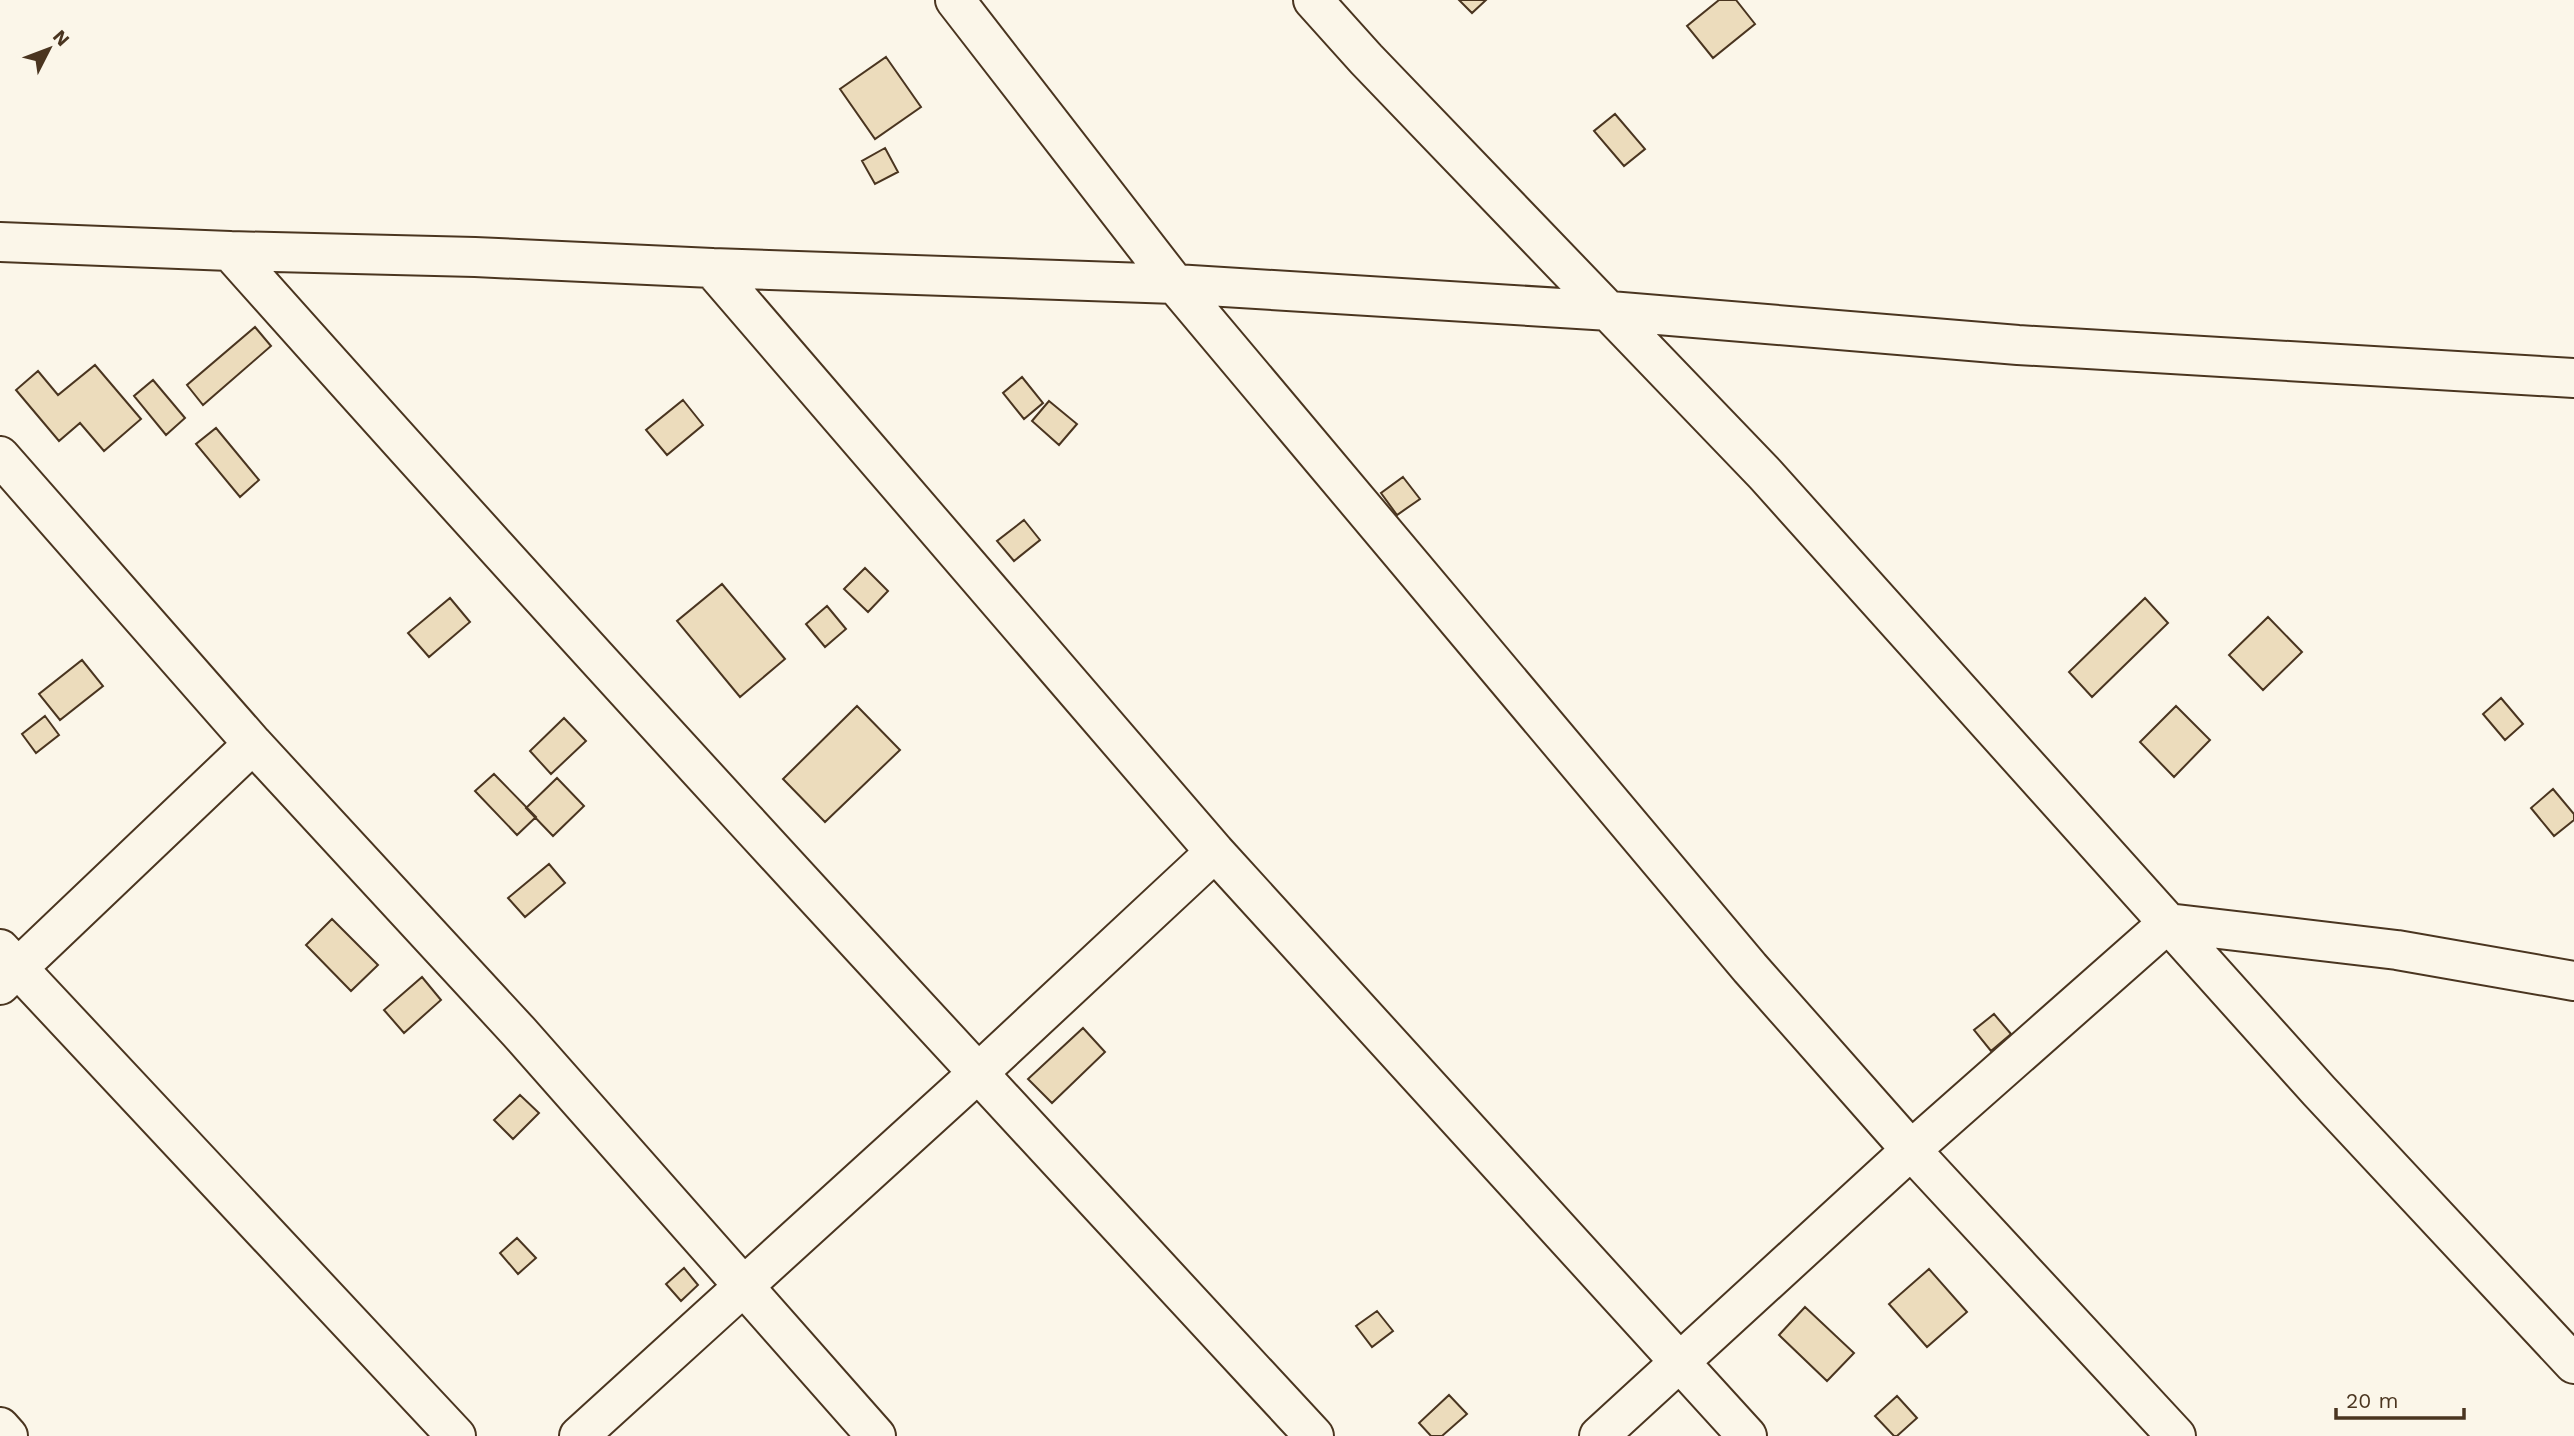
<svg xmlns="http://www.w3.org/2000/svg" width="2574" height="1436" font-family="'Work Sans',sans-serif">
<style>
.building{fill:#ecdcbc;stroke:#4a3520;stroke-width:2}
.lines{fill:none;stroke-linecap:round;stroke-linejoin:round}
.minor-casing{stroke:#4a3520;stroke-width:42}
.minor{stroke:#fbf6e9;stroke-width:38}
</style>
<rect width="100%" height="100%" fill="#fbf6e9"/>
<path class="building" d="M1459 0H1486L1472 13Z
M1719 0H1736L1755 24 1713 58 1687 26Z
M886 57 921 107 875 139 840 89Z
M1615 114 1645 149 1624 166 1594 131Z
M885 148 898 172 875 184 862 161Z
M255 327 271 346 203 405 187 385Z
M95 365 141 419 104 451 80 423 59 441 16 390 38 371 58 395Z
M1022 377 1043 403 1024 419 1003 393Z
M153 380 185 418 166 435 134 396Z
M683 400 703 425 667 455 646 430Z
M1049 401 1077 424 1059 445 1032 421Z
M216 428 259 480 240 497 196 444Z
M1403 477 1420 499 1397 515 1381 493Z
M1024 520 1040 540 1014 561 997 541Z
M865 568 888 591 868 612 844 589Z
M722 584 785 659 740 697 677 621Z
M450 598 470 622 429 657 408 633Z
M2145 598 2168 623 2092 697 2069 672Z
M827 606 846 629 825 647 806 624Z
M2268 617 2302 652 2263 690 2229 655Z
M82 660 103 686 60 720 39 694Z
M2501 698 2523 724 2505 740 2483 714Z
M857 706 900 750 825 822 783 779Z
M2176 706 2210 740 2174 777 2140 742Z
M45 716 59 735 36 753 22 734Z
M564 718 586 741 551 774 530 751Z
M494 774 536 817 517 835 475 791Z
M557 778 584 806 553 836 526 808Z
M2553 789 2574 814V820L2554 836 2531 808Z
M549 864 565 883 525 917 508 898Z
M332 919 378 965 351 991 306 945Z
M422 977 441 1000 404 1033 384 1010Z
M1994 1014 2011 1034 1991 1051 1974 1030Z
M1083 1028 1105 1052 1052 1103 1028 1079Z
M520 1095 539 1113 513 1139 494 1120Z
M517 1238 536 1258 518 1274 500 1253Z
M684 1268 698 1285 681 1301 666 1284Z
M1929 1269 1967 1312 1927 1347 1889 1304Z
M1805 1307 1854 1353 1827 1381 1779 1335Z
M1377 1311 1393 1331 1372 1347 1356 1326Z
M1449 1395 1467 1414 1442 1436H1431L1419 1423Z
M1897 1396 1917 1418 1897 1436H1894L1875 1416Z"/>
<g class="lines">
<g class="minor-casing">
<path id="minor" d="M955 0 1175 284 1750 968 1911 1150 2176 1436
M1313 0 1366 59 1765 474 2319 1091 2574 1364
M0 242 230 251 475 257 712 268 1175 284 1610 311 2018 345 2574 378
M230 251C586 651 950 1043 1314 1436
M712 268 1215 852 1747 1436
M0 456 253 744 519 1032 876 1436
M0 949 456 1436
M0 985 253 744
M0 1427 8 1436
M579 1436 978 1073 1215 852
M1599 1436 1911 1150 2168 923 2397 950 2574 981"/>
</g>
<use href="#minor" class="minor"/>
</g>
<g transform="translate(49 49) rotate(48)" stroke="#fbf6e9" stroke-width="5" paint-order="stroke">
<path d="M0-5L12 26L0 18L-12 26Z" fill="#4a3520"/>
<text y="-10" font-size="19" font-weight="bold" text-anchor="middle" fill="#4a3520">N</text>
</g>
<path d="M2336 1408v10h128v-10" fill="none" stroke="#4a3520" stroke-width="3.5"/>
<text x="2346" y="1408" font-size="21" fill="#4a3520" stroke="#fbf6e9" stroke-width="5" paint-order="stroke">20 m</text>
</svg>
